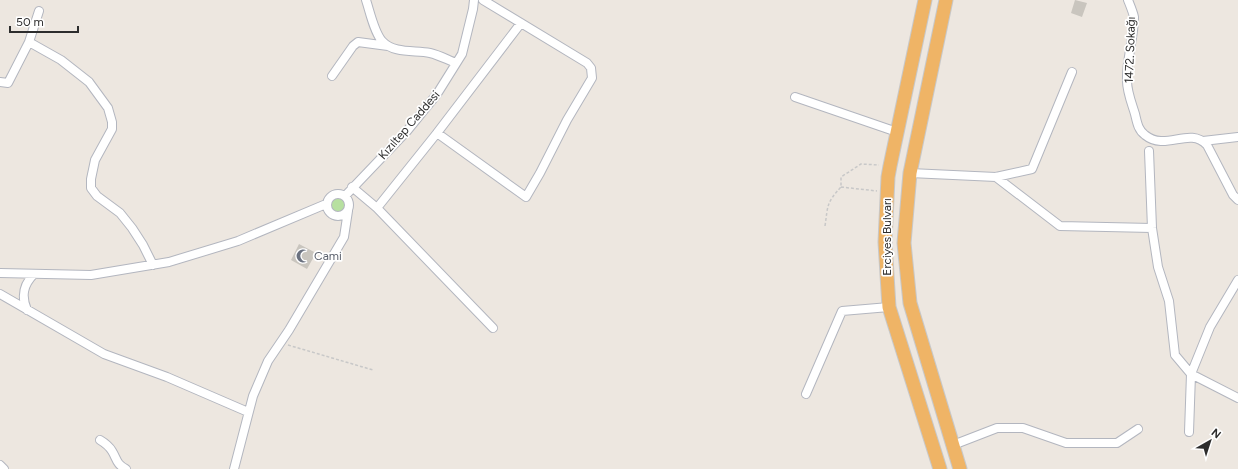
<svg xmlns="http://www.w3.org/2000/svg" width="1238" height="469" font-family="Figtree,sans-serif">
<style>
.grass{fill:#b7e0a0}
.building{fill:#c9c5be}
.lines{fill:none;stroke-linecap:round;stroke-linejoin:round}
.minor-casing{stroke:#b3b6bf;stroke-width:10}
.trunk-casing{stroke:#c8c8c8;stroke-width:15}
.path{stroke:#c8c8c8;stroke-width:1.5;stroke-dasharray:3 2;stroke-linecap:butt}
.minor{stroke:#fff;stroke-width:8}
.trunk{stroke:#efb466;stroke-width:13}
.labels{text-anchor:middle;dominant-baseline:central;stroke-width:3.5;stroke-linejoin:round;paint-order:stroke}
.street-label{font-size:12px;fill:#2d2d2d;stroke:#fff}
.worship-label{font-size:12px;fill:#5b616d;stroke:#fff;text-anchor:start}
</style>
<rect width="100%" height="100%" fill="#ede7e0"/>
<path class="grass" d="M331 205a7 7 0 1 1 14 0a7 7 0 1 1-14 0Z"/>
<path class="building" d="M1075 0 1087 3 1082 17 1071 13Z
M299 244 316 253 307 269 291 260Z"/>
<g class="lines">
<g class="minor-casing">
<path id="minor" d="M366 0C370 12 374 32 382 41 394 54 414 50 430 53 439 55 448 60 456 63
M1128 0C1130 5 1133 12 1134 17 1134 39 1126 60 1127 81 1127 92 1132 104 1135 114 1137 122 1138 130 1145 135 1166 152 1189 126 1207 145L1233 195 1238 200
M29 42 61 60 89 82 108 108 112 122V129L95 160 91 179V188L97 196 120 213 132 228 143 245 153 265
M332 76 353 46 358 42 388 46
M0 82 8 83 29 42 39 11
M795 97 897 132
M437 133 526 197 540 173 567 120 592 78 591 68 587 63 483 0
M1203 141 1238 137
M1149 151 1152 228 1158 267 1169 301 1175 355 1191 374 1238 398
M910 173 996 177 1032 169 1072 72
M996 177 1060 226 1152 228
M352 187 377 208 493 328
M327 205a11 11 0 1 1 22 0a11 11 0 1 1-22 0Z
M345 196 407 131 437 94 462 54 473 9 474 0
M377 208 437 133 521 23
M0 273 91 275 169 262 238 241 326 204
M0 294 104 354 167 377 248 412
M27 310C21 296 23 285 34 274
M806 394 842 311 889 307
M1189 432 1191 374 1210 327 1238 280
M100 440C105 443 109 446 112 451 117 459 116 464 126 469
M953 445 997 428H1023L1066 443H1117L1138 429
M0 465 4 469
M234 469 253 396 268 361 289 330 344 237 348 211"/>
</g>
<g class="trunk-casing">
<path id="trunk" d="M925 0 890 166 888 177 885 242 889 307 940 469
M946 0 910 173 904 243 910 303 960 469"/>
</g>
<path class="path" d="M841 187 877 191
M825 226C828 206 826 203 841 187V177L861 164 879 165
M288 345 373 370"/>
<use href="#minor" class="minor"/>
<use href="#trunk" class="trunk"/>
</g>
<defs>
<g id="mosque-bare" transform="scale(1.08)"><path d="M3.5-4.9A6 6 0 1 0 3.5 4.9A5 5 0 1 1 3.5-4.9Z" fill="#6b7280" stroke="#fff" stroke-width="2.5" paint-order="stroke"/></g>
</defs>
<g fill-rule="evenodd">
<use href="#mosque-bare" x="303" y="256"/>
</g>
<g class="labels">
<g class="street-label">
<text transform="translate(1130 50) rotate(-88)">1472. Sokağı</text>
<text transform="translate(409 125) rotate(-49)">Kızıltep Caddesi</text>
<text transform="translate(887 237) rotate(-90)">Erciyes Bulvarı</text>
</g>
<g class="worship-label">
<text x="314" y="256">Cami</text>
</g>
</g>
<g transform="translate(1210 441) rotate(39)" stroke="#ffffff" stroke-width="3" paint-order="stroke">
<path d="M0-3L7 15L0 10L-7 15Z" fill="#2d2d2d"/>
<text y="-6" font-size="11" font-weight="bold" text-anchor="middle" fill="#2d2d2d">N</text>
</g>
<path d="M10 26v6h68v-6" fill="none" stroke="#2d2d2d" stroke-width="2"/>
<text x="16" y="26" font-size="12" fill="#2d2d2d" stroke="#ffffff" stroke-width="3" paint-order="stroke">50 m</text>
</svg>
